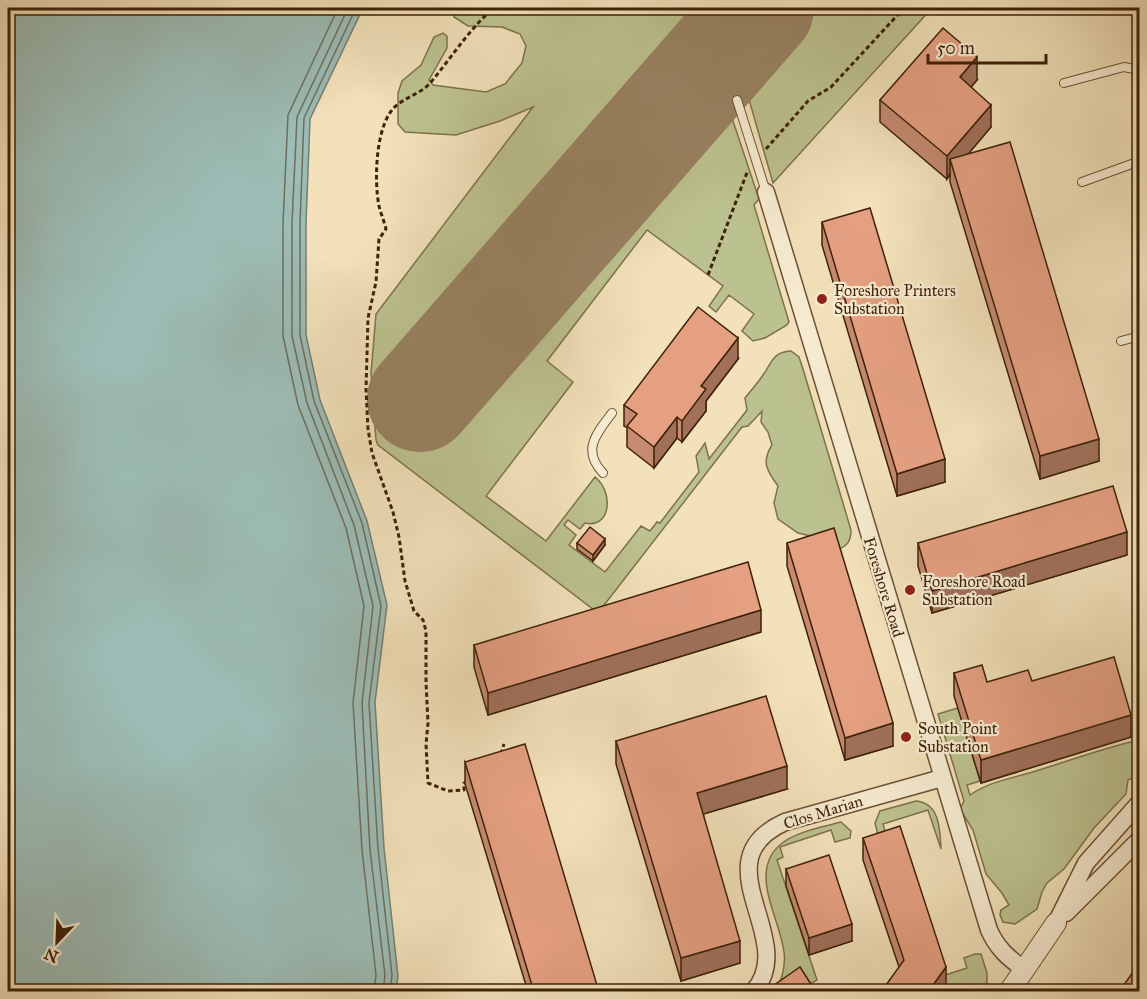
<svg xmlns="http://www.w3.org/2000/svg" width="1147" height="999" font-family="'IM FELL Great Primer',serif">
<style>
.green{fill:#bcc28f;stroke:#7d724b;stroke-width:1.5}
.water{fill:#9cbcb5;stroke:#767e6f;stroke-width:1.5}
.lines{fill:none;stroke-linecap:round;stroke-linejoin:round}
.shore{stroke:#6d6e5e;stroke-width:1.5}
.runway{stroke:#988160;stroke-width:106}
.service-casing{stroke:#6b5134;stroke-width:10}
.minor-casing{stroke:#6b5134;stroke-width:19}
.tertiary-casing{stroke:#6b5134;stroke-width:22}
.path{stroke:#3e2107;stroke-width:3;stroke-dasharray:4.5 3;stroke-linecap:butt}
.service{stroke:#f7ecd2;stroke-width:8}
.minor{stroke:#f7ecd2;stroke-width:16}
.tertiary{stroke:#f7ecd2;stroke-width:20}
.wall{fill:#c58a70;stroke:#3e2107;stroke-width:1.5}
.shaded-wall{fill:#a0705b;stroke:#3e2107;stroke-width:1.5}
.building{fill:#e5a082;stroke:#3e2107;stroke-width:1.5}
.poi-dot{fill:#8f2418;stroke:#f7ecd2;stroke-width:2}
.labels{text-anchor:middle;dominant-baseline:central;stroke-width:4.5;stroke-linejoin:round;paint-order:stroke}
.poi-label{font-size:16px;fill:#3e2107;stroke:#f7ecd2;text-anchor:start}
.street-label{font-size:16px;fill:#3e2107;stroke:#f7ecd2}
</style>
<rect width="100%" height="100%" fill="#f2e1ba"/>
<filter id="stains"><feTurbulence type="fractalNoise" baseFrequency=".00333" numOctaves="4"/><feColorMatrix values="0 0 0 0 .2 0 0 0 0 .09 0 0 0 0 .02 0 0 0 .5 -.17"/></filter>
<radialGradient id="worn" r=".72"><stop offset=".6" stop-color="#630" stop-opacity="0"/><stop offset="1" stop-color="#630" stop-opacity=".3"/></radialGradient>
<path class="green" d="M453 8H603L604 12 608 8H932L773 183 748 96 731 115 759 199 754 205 789 322 787 325 765 338 753 341 742 331 754 314 729 295 716 312 709 306 723 286 647 230 547 361 573 382 486 496 546 541 595 477C614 492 611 529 585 523L580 529 568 520 564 525 576 535 569 545 605 572 641 526 650 531 657 522 660 523 699 472 696 456 705 443 709 459 747 410 745 398C751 390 758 383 763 375 772 363 772 352 791 351L799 357 803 369 851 530C851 543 846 547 834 551L819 538 798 533 778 519 774 503 778 486C767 471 761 462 772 445L768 432 761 422 762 411 748 426 742 427 598 613 378 445 376 440 371 373 376 314 533 107 500 121 456 135 405 132 398 124V93L402 81 421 65 434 37 443 33 447 36V48L429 80 433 85 486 92 505 84 522 63 526 46 520 34 502 27 468 26 454 17Z
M958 708 980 781 967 785 970 795C990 781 1014 778 1036 771 1071 760 1104 748 1139 740V775L1128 780 1126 794 1094 828 1064 869 1047 883 1042 892 1037 909 1015 924 1003 922 1000 915 1001 910 1009 905 1002 893 986 874 973 830 960 809 964 801 938 714Z
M916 801C940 803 940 830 941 849L928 810 883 824 886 835H878L875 823 880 811Z
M841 822 851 831 850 838 835 842 831 830 780 847 783 857 777 860 817 980 800 990 776 992C782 979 786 966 784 952 780 917 745 868 785 841 800 831 823 827 841 822Z
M975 954H981L987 973V991H945L942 976 967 968 964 958Z"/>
<path class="water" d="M8 8H363L310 119 306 223V335L320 400 367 521 387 605 375 702 384 848 398 976 396 991H8Z"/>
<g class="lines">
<path class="shore" d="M338 8 288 115 283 223V336L298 405 346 528 364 606 353 703 362 850 376 975 374 992
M348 8 297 117 292 223V336L307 403 354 525 373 606 362 703 370 850 385 975 383 992
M356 8 304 118 300 223V335L314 401 362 523 381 606 369 703 378 849 392 975 390 992"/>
<path class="runway" d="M420 399 761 8"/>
<g class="service-casing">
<path id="service" d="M1064 83 1124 67 1134 69 1140 72
M737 100 766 192
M1082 182 1140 161
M1121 341 1140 336
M603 473C581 450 597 433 612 413"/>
</g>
<g class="minor-casing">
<path id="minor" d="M766 192 989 930C997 948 1008 958 1024 969
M1066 913 1140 839
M1056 923 1086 863 1140 802
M753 992C801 940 698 861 785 822L942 778"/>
</g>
<g class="tertiary-casing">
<path id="tertiary" d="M1009 992 1056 923"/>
</g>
<path class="path" d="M766 149 808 101 831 87 904 8
M708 275 748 170
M501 754 504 744
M468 782 464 783V790L448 791 428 783 426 744 428 723 426 682V631L423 620 414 611 405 581 399 537 393 512 372 453 368 429 366 389 368 318 376 282 379 239 386 229C384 221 381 214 379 206 374 181 375 122 397 105 408 96 422 93 431 82 452 57 469 29 494 8"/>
<use href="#service" class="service"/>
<use href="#minor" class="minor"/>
<use href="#tertiary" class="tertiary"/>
</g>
<path class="wall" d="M977 80 971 87 991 127 968 154 1099 461 1040 479 950 182V174L947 179 880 122V100Z
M822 222 945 482 897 496 822 245Z
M738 359 706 401V411L682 442 677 438 654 468 627 447V428L624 426V405Z
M577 543 605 545 593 561 577 549Z
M787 543 893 746 845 760 787 566Z
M918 543 1127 555 932 613 918 566Z
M761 632 488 715 474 667V645Z
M954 673 987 682 1032 681 1131 737 981 783 954 696Z
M616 741 787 789 703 814 740 963 681 981 616 764Z
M465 762 599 992H528L465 784Z
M863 838 946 990 899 967 863 860Z
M786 869 852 941 809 955 786 886Z"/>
<path class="shaded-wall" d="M977 57V80L960 100V77Z
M991 105V127L954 171 950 159V174L947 179V156Z
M738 338V359L706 401V411L682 442V421L701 386Z
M677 417V438L654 468V447Z
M1099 439V461L1040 479V456Z
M945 459V482L897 496V474Z
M1127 532V555L932 613V591Z
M605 539V545L593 561V555Z
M761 610V632L488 715V693Z
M1131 715V737L981 783V760Z
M893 723V746L845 760V738Z
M787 766V789L697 816V793Z
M852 924V941L809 955V938Z
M740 941V963L681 981V958Z
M946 967V990L945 992H928Z"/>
<path class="building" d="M943 28 977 57 960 77 991 105 947 156 880 100Z
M1010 142 1099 439 1040 456 950 159Z
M870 208 945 459 897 474 822 222Z
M698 307 738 338 701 386 706 389 682 421 677 417 654 447 627 426 637 414 624 405Z
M1113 486 1127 532 932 591 918 543Z
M590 527 605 539 593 555 577 543Z
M834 528 893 723 845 738 787 543Z
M748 562 761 610 488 693 474 645Z
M1114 657 1131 715 981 760 954 673 982 665 987 682 1028 670 1032 681Z
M766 696 787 766 697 793 740 941 681 958 616 741Z
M525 744 599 992H534L465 762Z
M900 826 946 967 928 992H881L904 960 863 838Z
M829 855 852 924 809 938 786 869Z
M1140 962V992H1119Z
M800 967 816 992H764Z"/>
<g class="poi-dot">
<circle cx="822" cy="299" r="6"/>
<circle cx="910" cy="590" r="6"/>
<circle cx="906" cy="737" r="6"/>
</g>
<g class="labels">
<g class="poi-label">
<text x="834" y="290">Foreshore Printers<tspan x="834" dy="18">Substation</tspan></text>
<text x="922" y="581">Foreshore Road<tspan x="922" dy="18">Substation</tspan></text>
<text x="918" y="728">South Point<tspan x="918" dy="18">Substation</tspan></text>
</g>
<g class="street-label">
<text transform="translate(884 587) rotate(73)">Foreshore Road</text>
<text transform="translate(823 812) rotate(-17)">Clos Marian</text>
</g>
</g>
<rect width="1147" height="999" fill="none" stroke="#f2e1ba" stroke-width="30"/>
<rect x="9" y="9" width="1129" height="981" fill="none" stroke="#3e2107" stroke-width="3"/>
<rect x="15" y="15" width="1117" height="969" fill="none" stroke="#3e2107" stroke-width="1.5"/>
<g transform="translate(57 942) rotate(203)" stroke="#f7ecd2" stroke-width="4.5" paint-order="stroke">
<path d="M0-4.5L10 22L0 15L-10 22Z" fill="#3e2107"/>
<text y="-9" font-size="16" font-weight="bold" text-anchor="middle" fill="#3e2107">N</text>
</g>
<path d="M928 54v9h118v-9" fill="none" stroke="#3e2107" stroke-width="3"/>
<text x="937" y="54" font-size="18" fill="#3e2107" stroke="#f7ecd2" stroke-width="4.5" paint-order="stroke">50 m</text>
<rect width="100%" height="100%" filter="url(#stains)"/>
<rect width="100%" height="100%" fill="url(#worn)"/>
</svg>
